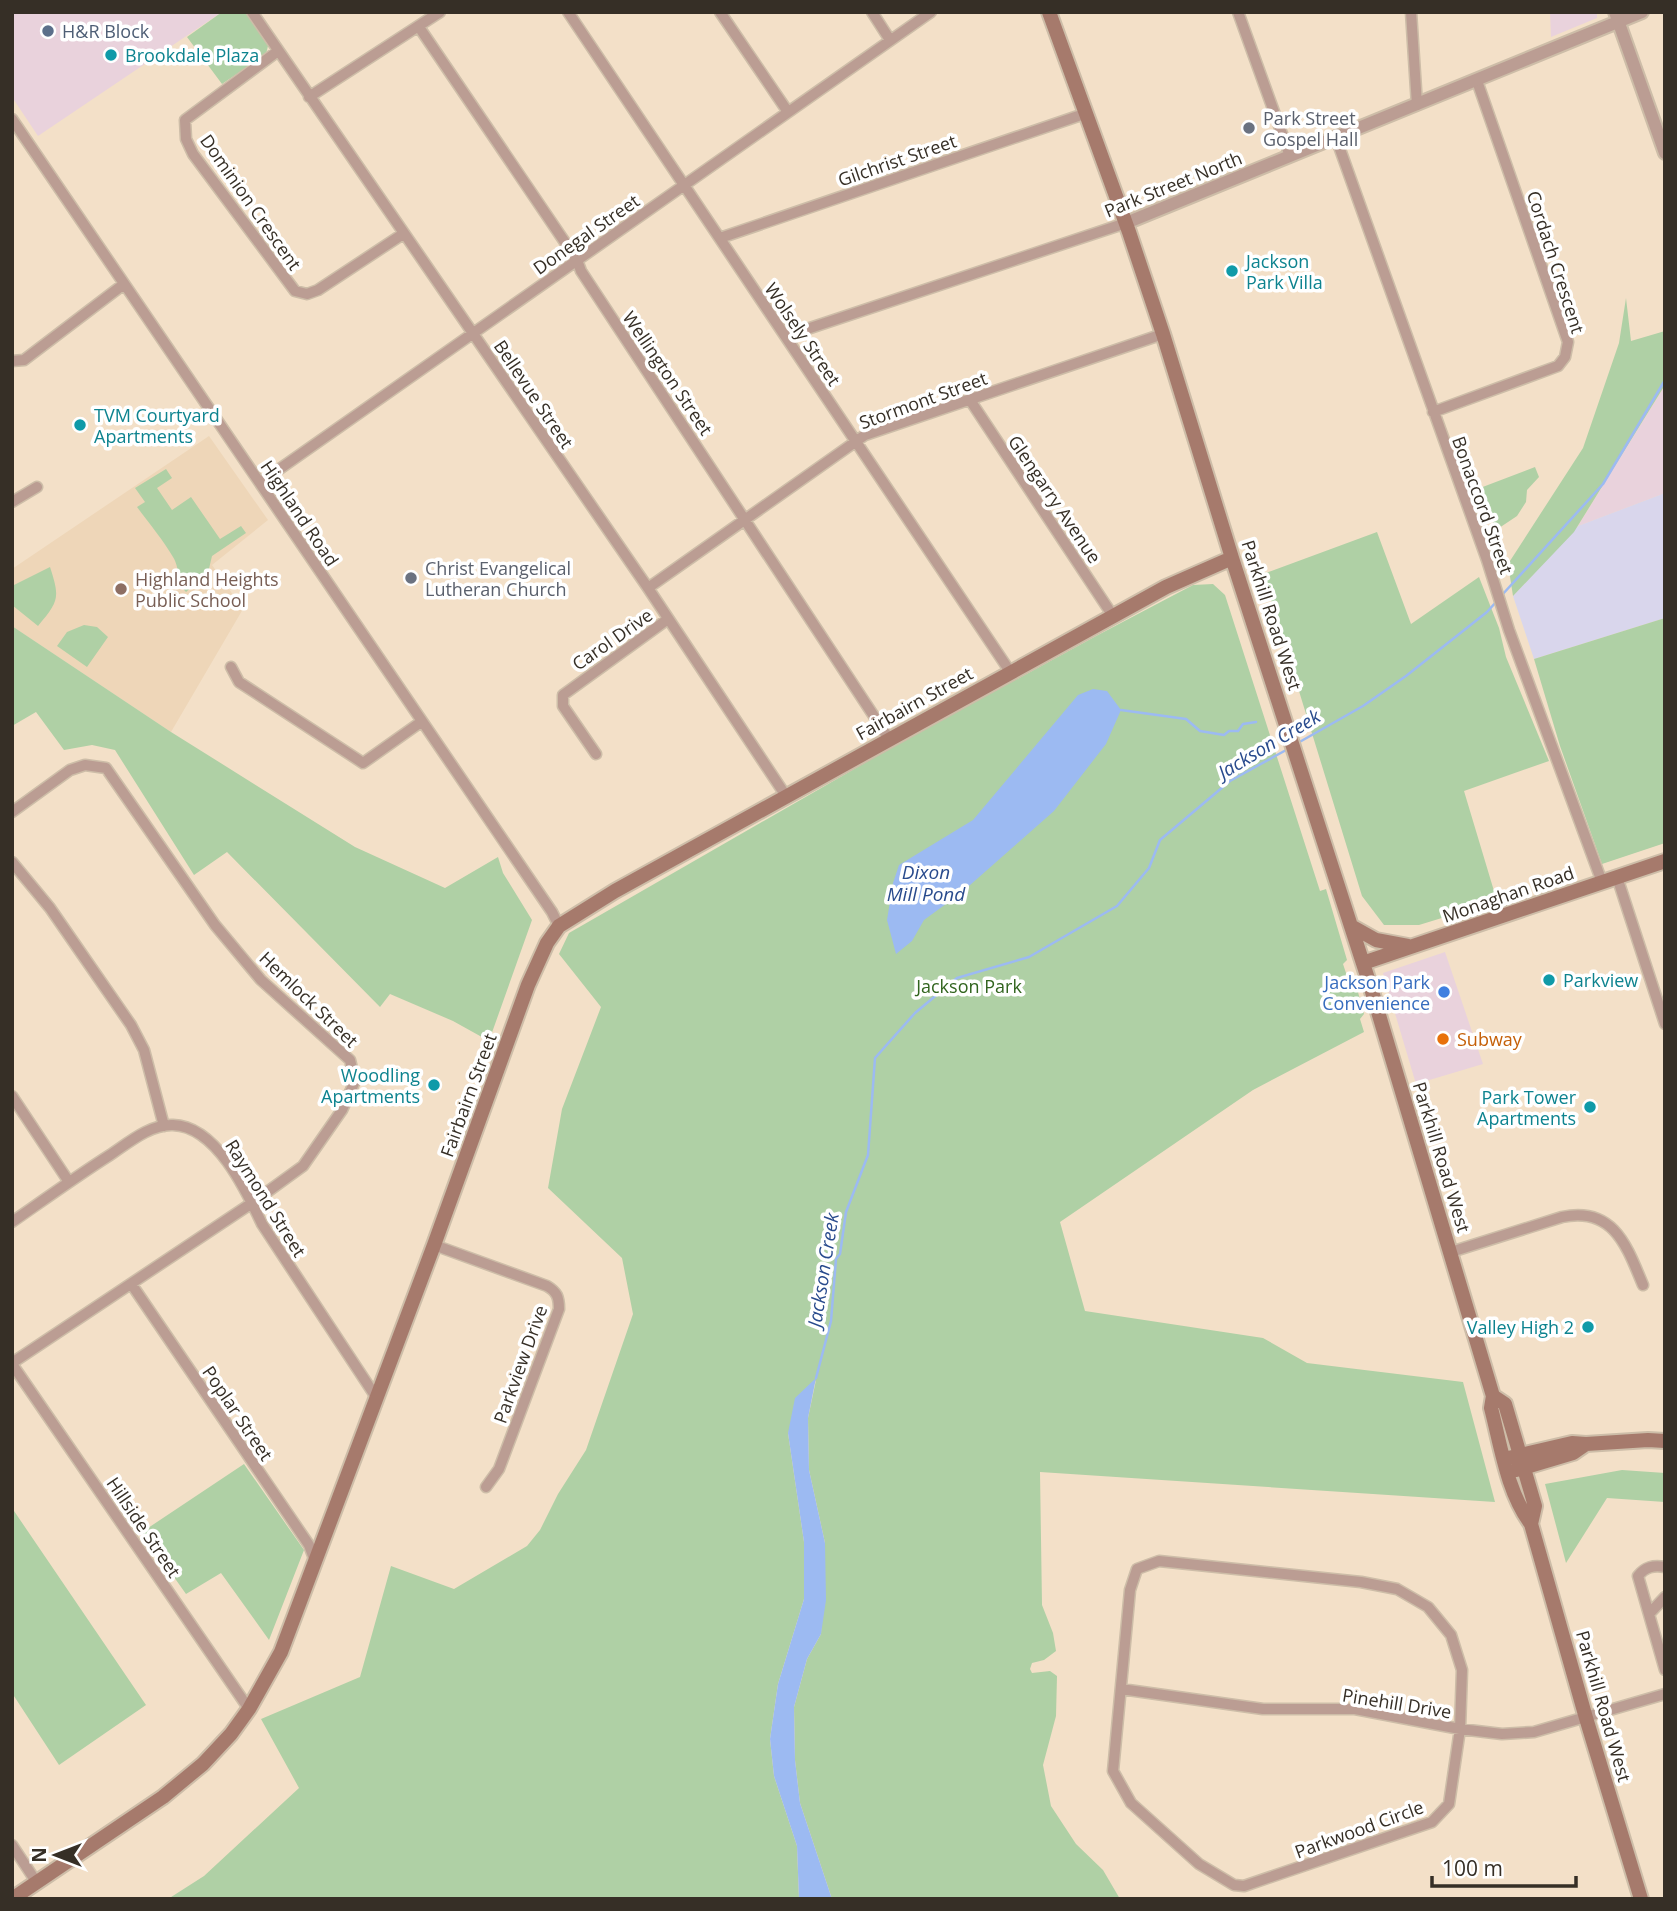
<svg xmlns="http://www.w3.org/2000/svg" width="1677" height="1911" font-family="'Open Sans',sans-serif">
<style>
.commercial{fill:#e9d2dc}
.industrial{fill:#d9d6ec}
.built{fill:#eed6b8}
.green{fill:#afd0a5}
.water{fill:#9cbaf2}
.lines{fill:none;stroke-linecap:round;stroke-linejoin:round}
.stream{stroke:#9cbaf2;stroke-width:2.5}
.minor-casing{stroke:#cdbda8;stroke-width:13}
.tertiary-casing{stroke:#cdbda8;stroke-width:16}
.secondary-casing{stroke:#cdbda8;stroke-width:18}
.minor{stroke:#bb9d93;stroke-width:10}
.tertiary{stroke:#bb9d93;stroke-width:12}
.secondary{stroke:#a67a6c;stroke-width:14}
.service-dot{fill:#5c6f8a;stroke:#fff;stroke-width:2.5}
.culture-dot{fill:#0f9aa8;stroke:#fff;stroke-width:2.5}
.worship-dot{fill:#6b7280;stroke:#fff;stroke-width:2.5}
.education-dot{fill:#8d6e63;stroke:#fff;stroke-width:2.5}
.shop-dot{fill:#3f7fe0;stroke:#fff;stroke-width:2.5}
.food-dot{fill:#e8710a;stroke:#fff;stroke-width:2.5}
.labels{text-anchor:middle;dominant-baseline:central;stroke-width:7;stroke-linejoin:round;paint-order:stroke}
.service-label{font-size:18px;fill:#4e5e75;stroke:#fff;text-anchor:start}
.culture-label{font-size:18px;fill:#0d838f;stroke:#fff;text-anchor:start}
.worship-label{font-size:18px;fill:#5b616d;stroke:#fff;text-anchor:start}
.street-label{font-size:18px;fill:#362f26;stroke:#fff}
.education-label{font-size:18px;fill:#785e54;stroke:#fff;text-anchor:start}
.shop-label{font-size:18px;fill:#366cbe;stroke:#fff;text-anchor:end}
.park-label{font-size:18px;fill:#31641e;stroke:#fff}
.food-label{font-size:18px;fill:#c56008;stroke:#fff;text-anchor:start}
.water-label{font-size:19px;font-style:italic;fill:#294b8d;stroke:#fff}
</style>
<rect width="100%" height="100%" fill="#f3e0c8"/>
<path class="commercial" d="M12 12H222L38 136 12 97Z
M1550 12H1597V18L1551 37Z
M1665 385V493L1578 526Z
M1445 952 1483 1064 1416 1084 1383 973Z"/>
<path class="industrial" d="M1665 493V618L1534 659 1513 596 1578 526Z"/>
<path class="built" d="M209 436 268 520 212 565 243 609 171 732 12 626V569Z"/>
<path class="green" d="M222 12H245L268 46 266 54 222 84 187 37Z
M1626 298 1631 341 1665 331V385L1574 532 1513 596 1508 564 1583 448 1619 343Z
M1535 467 1539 477 1527 490 1526 502 1517 516 1496 530 1480 488Z
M166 469 172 478 157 488 172 510 191 497 220 539 241 526 246 533 212 556 208 573 186 592C177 583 180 568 173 557 163 540 149 523 137 507L145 502 135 488Z
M1377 532 1411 624 1479 577 1499 628 1506 657 1549 761 1464 791 1497 901 1419 925H1384L1362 896 1263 574Z
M50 567C60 598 59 601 38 626L12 605V586Z
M1213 584 1225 595 1320 891 1326 889 1347 960 1343 964 1346 973 1353 974 1364 1014 1360 1019 1364 1032 1253 1090 1060 1222 1085 1311 1263 1338 1307 1363 1463 1382 1495 1502 1040 1472 1042 1605 1053 1633 1056 1651 1044 1660 1032 1663 1030 1669 1032 1673 1050 1671 1057 1676 1056 1716 1043 1765 1051 1806 1076 1844 1103 1870 1120 1899H832L800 1803 795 1760 794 1707 807 1659 821 1634 825 1543 809 1470 808 1418 816 1380 788 1433 804 1542V1599L778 1684 770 1739 774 1776 797 1846 799 1899H168L204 1876 299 1788 261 1719 360 1677 391 1566 454 1589 527 1546 540 1530 558 1494 586 1450 633 1314 622 1258 548 1188 562 1109 601 1007 559 954 569 933 889 749 1096 636 1193 585Z
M1665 618V843L1602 864 1560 746 1534 659Z
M84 625 97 627 108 637 87 667 57 646 67 632Z
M12 626 171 732 355 847 445 888 498 857 503 873 532 920 489 1041 453 1021 390 994 380 1007 227 852 194 875 115 750 92 745 64 750 36 712 12 726Z
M244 1464 304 1550 269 1640 221 1573 186 1594 142 1532Z
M1622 1470 1665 1473V1502L1607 1498 1566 1563 1545 1484Z
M12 1508 146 1705 59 1765 12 1693Z"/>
<path class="water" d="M1093 689 1107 691 1121 710 1106 744 1054 811 961 893 924 920 912 941 896 954 887 920 893 883 899 865 973 820 1078 695Z
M816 1378 808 1418 809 1470 825 1543 826 1600 821 1634 807 1659 794 1707 795 1760 800 1803 832 1899H799L797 1846 774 1776 770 1739 778 1684 804 1599V1542L788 1433 795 1398Z"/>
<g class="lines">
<path class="stream" d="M1502 595 1603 484 1665 380
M1121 710 1186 719 1200 731 1224 735 1229 731H1238L1243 724 1256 722
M1296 744 1363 706 1406 676 1487 612 1496 602
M816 1378 831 1321 836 1259 840 1254 846 1212 868 1155 875 1058 915 1013 957 978 1029 957 1117 906 1149 868 1160 840 1230 781 1288 749"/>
<g class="minor-casing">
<path id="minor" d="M252 12 648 588 786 796
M568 12 1011 673
M720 12 788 112
M872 12 890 40
M1238 12 1290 156
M1411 12 1417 105
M419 27 577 260 581 271 889 739
M278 51 185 120 186 139 193 154 295 291 307 294 318 290 403 234
M309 97 440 12
M12 119 552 912 559 926
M1336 138 1487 560 1509 630 1602 882
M720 238 1084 114
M786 336 1126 223
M12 361 24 360 124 284
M970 400 1113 616
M1433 412 1558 366 1565 357 1568 342 1477 81
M261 482 931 12
M12 502 37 487
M648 588 865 435 1163 334
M231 667 239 682 363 763 421 722
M596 754 563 706V695L668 619
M12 812 70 770 85 765 106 768 215 925 261 980 350 1060 355 1081 342 1110 303 1166 252 1203 12 1363
M12 862 50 908 131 1025 144 1050 164 1126
M1617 877 1665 1024
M12 1096 69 1182
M12 1222C45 1199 77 1176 110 1155 128 1143 150 1124 173 1125 216 1126 246 1190 262 1224L376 1397
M434 1245 547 1286C557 1292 559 1297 559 1309L499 1469 486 1487
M1451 1252 1562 1217C1614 1206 1627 1247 1643 1285
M132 1285 309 1545 315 1561
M12 1364 249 1709
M1159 1561 1361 1582 1397 1589 1428 1607 1451 1635 1462 1670 1460 1729 1449 1804 1432 1822 1244 1886 1234 1885 1199 1864 1131 1803 1113 1771 1130 1590 1137 1569Z
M1665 1567C1653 1565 1645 1567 1638 1576L1665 1670
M1649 1614 1665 1597
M1121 1689 1263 1709H1355L1460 1729 1502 1734 1534 1732 1665 1694
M12 1845 37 1883"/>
</g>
<g class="tertiary-casing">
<path id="tertiary" d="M1615 12 1665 153
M1126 223 1642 12"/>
</g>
<g class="secondary-casing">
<path id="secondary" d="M1049 12 1129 232 1163 334 1232 558 1370 985 1493 1396 1491 1408C1501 1446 1507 1492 1531 1524L1586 1718 1641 1899
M1351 926 1376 940 1408 946
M1363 963 1665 861
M1493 1396 1505 1404 1535 1506 1531 1524
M1504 1459 1572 1443 1586 1444 1648 1440 1665 1441
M1516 1470 1573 1453 1586 1444
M12 1899 163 1797 203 1764 231 1734 249 1709 281 1652 434 1245 528 985 547 943 559 926 615 891 1166 587 1232 558"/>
</g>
<use href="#minor" class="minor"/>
<use href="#tertiary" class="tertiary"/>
<use href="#secondary" class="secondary"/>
</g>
<circle class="service-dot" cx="48" cy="31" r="7"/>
<g class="culture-dot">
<circle cx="111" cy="55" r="7"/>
<circle cx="1232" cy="271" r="7"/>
<circle cx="80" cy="425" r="7"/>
<circle cx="1549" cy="980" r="7"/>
<circle cx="434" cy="1085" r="7"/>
<circle cx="1590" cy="1107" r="7"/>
<circle cx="1588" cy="1327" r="7"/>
</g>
<g class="worship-dot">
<circle cx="1249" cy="128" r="7"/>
<circle cx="411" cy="578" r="7"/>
</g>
<circle class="education-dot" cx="121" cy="589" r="7"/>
<circle class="shop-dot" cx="1444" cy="992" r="7"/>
<circle class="food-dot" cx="1443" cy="1039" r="7"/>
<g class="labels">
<g class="service-label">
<text x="62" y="31">H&amp;R Block</text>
</g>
<g class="culture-label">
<text x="125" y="55">Brookdale Plaza</text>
<text x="1246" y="261">Jackson<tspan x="1246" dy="21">Park Villa</tspan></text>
<text x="94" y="415">TVM Courtyard<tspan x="94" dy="21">Apartments</tspan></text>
<text x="1563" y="980">Parkview</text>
<text x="420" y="1075" text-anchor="end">Woodling<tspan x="420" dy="21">Apartments</tspan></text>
<text x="1576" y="1097" text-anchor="end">Park Tower<tspan x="1576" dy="21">Apartments</tspan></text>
<text x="1574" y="1327" text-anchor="end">Valley High 2</text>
</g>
<g class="worship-label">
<text x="1263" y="118">Park Street<tspan x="1263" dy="21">Gospel Hall</tspan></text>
<text x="425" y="568">Christ Evangelical<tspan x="425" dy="21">Lutheran Church</tspan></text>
</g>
<g class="street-label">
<text transform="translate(897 160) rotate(-19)">Gilchrist Street</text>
<text transform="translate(1173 184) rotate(-22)">Park Street North</text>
<text transform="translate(251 202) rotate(55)">Dominion Crescent</text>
<text transform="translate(586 234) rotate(-35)">Donegal Street</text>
<text transform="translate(1556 262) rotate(72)">Cordach Crescent</text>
<text transform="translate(803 334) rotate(56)">Wolsely Street</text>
<text transform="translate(668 373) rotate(56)">Wellington Street</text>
<text transform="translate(534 394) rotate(56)">Bellevue Street</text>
<text transform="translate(923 400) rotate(-20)">Stormont Street</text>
<text transform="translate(1055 499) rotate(56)">Glengarry Avenue</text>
<text transform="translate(1483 505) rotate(70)">Bonaccord Street</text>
<text transform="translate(300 513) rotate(56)">Highland Road</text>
<text transform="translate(1272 615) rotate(72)">Parkhill Road West</text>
<text transform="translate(612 639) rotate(-35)">Carol Drive</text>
<text transform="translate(914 703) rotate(-29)">Fairbairn Street</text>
<text transform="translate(1508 894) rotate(-19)">Monaghan Road</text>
<text transform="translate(309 999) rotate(44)">Hemlock Street</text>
<text transform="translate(468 1095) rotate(-70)">Fairbairn Street</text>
<text transform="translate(1442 1157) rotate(73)">Parkhill Road West</text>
<text transform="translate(266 1198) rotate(58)">Raymond Street</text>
<text transform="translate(520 1364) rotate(-70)">Parkview Drive</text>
<text transform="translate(238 1413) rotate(56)">Poplar Street</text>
<text transform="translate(144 1527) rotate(56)">Hillside Street</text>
<text transform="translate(1397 1703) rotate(9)">Pinehill Drive</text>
<text transform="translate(1604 1706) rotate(74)">Parkhill Road West</text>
<text transform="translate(1359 1829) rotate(-20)">Parkwood Circle</text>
</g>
<g class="education-label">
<text x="135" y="579">Highland Heights<tspan x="135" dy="21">Public School</tspan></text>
</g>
<g class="shop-label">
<text x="1430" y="982">Jackson Park<tspan x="1430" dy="21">Convenience</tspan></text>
</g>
<g class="park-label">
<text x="969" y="986">Jackson Park</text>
</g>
<g class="food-label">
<text x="1457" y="1039">Subway</text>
</g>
<g class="water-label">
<text transform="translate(1269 744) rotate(-31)">Jackson Creek</text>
<text x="926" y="872">Dixon<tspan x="926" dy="22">Mill Pond</tspan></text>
<text transform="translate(823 1270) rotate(-81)">Jackson Creek</text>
</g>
</g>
<rect width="1677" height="1911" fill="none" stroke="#362f26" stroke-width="28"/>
<g transform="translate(56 1855) rotate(270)" stroke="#ffffff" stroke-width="5" paint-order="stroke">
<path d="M0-5L12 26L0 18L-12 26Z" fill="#362f26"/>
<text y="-10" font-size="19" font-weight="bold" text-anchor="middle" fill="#362f26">N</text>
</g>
<path d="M1432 1876v10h144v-10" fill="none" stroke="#362f26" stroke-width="3.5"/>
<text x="1442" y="1876" font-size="21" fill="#362f26" stroke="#ffffff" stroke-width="5" paint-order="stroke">100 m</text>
</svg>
